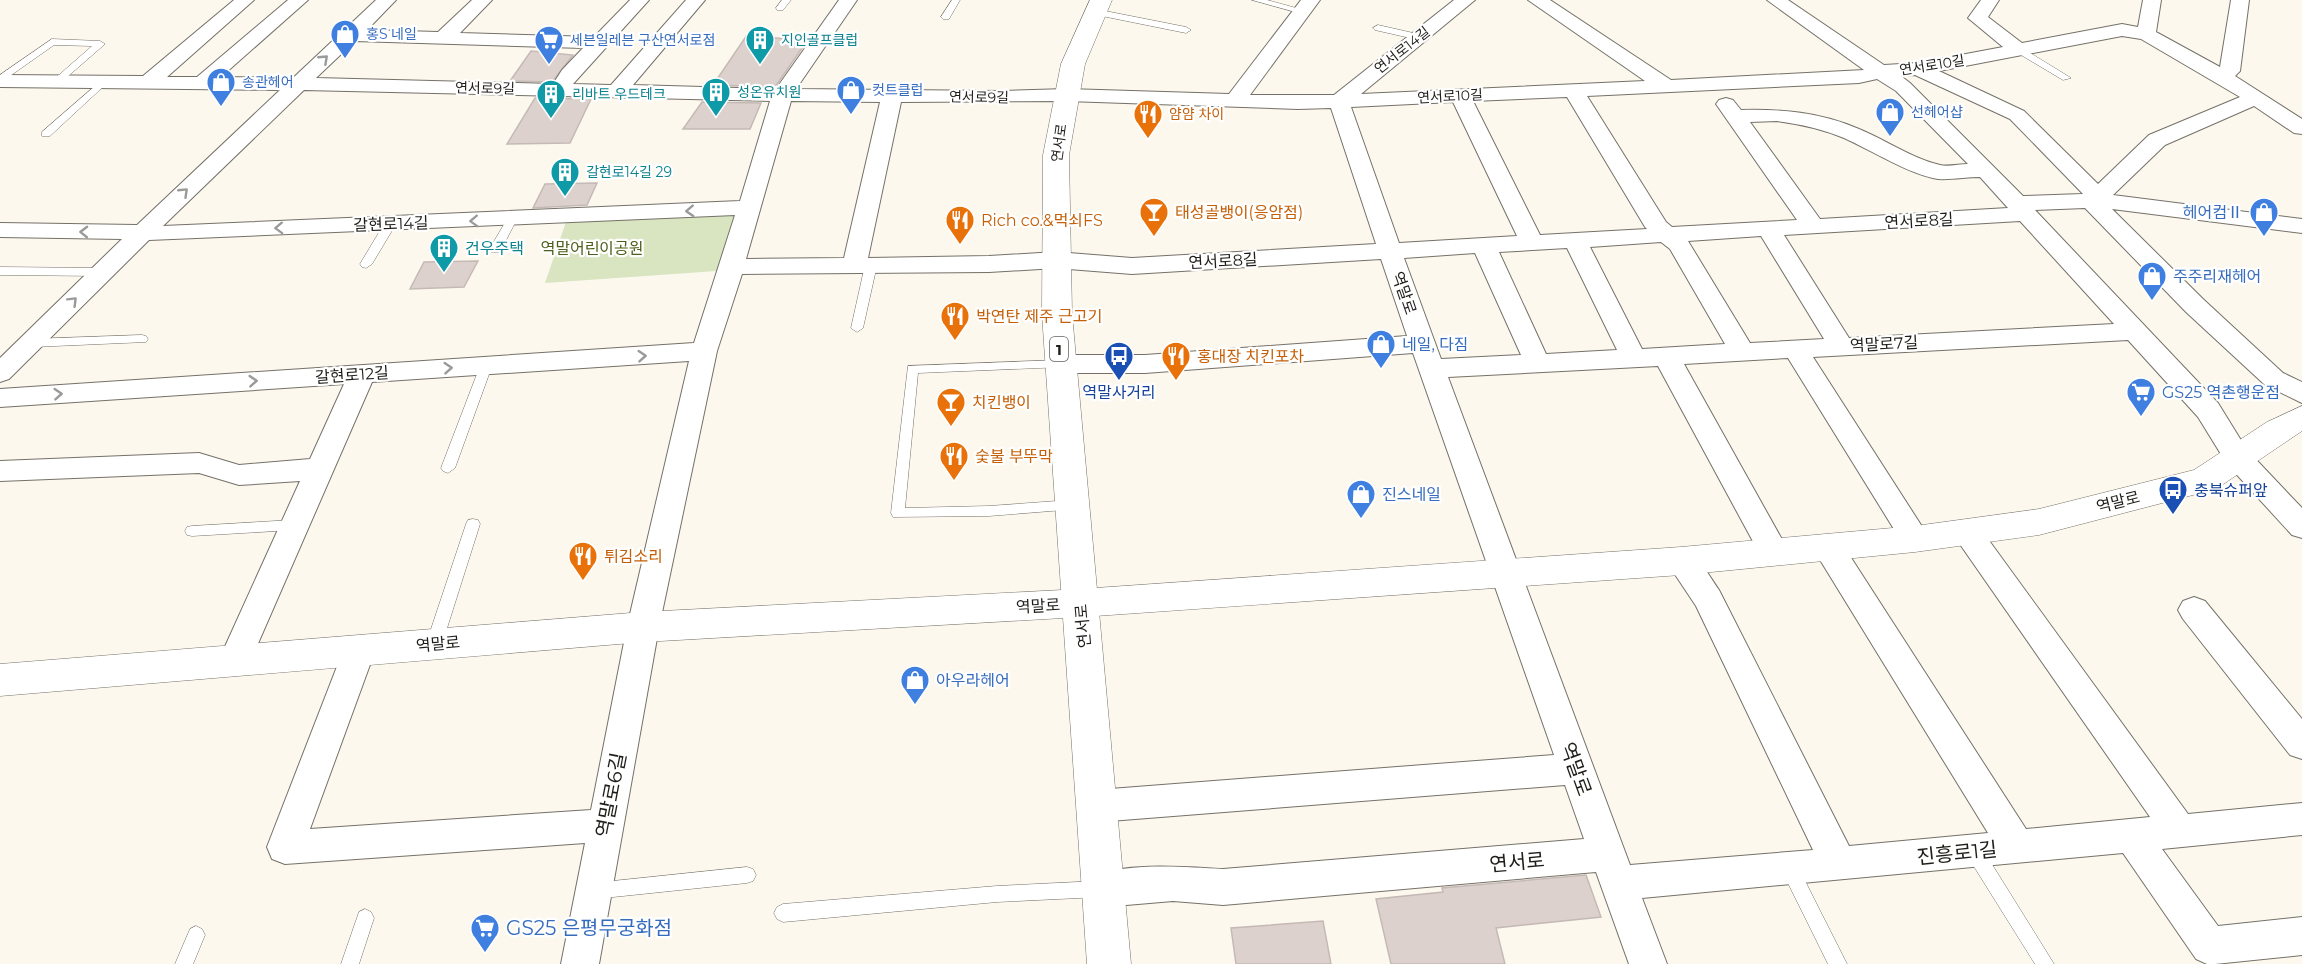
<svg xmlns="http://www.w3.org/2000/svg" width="2302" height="964" font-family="Montserrat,'Noto Sans KR',sans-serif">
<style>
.green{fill:#d8e5c0}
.building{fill:#ddd1ce;stroke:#c5b9b6;stroke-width:1.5}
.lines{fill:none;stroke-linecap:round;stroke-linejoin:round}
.lane-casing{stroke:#757168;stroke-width:1}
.street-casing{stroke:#757168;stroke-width:2}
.secondary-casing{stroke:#757168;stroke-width:1}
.primary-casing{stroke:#757168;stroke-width:1}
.lane{fill:#fff;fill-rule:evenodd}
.street{fill:#fff;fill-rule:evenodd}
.secondary{fill:#fff;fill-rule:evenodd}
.primary{fill:#fff;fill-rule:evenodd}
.oneway{stroke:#9a9a98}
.labels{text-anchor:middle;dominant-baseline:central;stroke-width:4.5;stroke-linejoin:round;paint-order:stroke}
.far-shop-label{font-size:14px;fill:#366cbe;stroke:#fff;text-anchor:start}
.far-culture-label{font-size:14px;fill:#0d838f;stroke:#fff;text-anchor:start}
.far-street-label{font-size:14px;fill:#1f1e1a;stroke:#fff}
.far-food-label{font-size:14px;fill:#c56008;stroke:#fff;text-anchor:start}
.shield{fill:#fff;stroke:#62625f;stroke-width:1.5}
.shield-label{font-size:15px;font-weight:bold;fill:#1f1e1a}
.food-label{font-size:16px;fill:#c56008;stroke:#fff;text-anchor:start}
.shop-label{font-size:16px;fill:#366cbe;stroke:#fff;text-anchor:start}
.street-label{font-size:16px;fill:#1f1e1a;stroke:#fff}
.culture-label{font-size:16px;fill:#0d838f;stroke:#fff;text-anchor:start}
.park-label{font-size:16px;fill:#4d601c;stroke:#fff}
.transit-label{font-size:16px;fill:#164399;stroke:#fff}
.near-street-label{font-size:20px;fill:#1f1e1a;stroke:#fff}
.near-shop-label{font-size:20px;fill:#366cbe;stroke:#fff;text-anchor:start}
</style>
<rect width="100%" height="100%" fill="#fcf8ee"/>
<path class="green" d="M747 211 731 270 545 283 568 216Z"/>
<path class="building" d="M747 35 807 41 775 87 713 85Z
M531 51 573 55 552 82 510 81Z
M535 98 591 99 570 143 507 144Z
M702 102 761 103 750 129H683Z
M597 183 587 205 533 208 545 184Z
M478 261 464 287 410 289 424 262Z
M1586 875 1601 917 1496 928 1505 964H1391L1376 899 1443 892 1442 888Z
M1323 921 1331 964H1236L1231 928Z"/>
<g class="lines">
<g class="lane-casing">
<path id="lane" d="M782 0H791L783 10H777L776 8Z
M952 0H960L949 19H943L941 17Z
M1252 0H1267L1307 11 1303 14Z
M1095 9 1186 27 1191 30 1186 33 1092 14V10Z
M1378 25 1422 35 1424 37 1419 40 1375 30 1373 28Z
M52 39 100 41 105 44 59 84 51 82 92 46 54 45 0 83V75Z
M2016 48H2022L2071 78 2063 80 2016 52Z
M102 80 107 83 105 85 50 136H42V132Z
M512 216 517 219 501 250 499 252H491L489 250 507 219Z
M390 221 396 224 372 264 366 268 362 267 360 264 384 224Z
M871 261 877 265 863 328 857 332 851 328 865 265Z
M0 267 102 268 108 272 102 276 0 275Z
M142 335 146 336 148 339 146 342 32 347 26 343 32 339Z
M1059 360 1063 361 1065 364 1063 367 918 373 905 508 989 506 1071 500 1076 501 1078 505 1076 509 989 516 893 517 891 513 908 366Z
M486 362 492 366 455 468 448 473 443 471 441 468 480 366Z
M473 519 478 520 480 524 442 644 439 648 434 650 429 648 426 644 466 524 468 520Z
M294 520 299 521 301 525 299 529 294 530 192 536 187 535 185 531 187 527 192 526Z
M1974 843 1980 845 2054 964H2035L1968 857 1965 851 1968 845Z
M1790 861 1796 863 1847 964H1828L1781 869 1784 863Z
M747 867 753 869 756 875 753 881 747 883 594 899 588 897 585 891 588 885 594 883Z
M1100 881 1106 883 1109 889 1106 895 1100 897 997 902 783 922 777 919 774 913 777 907 783 904 997 886Z
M365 909 371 912 374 918 359 964H341L359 912Z
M196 926 202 929 205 935 193 964H175L190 929Z"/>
</g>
<g class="street-casing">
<path id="street" d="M234 0H254L167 77H197L288 0H308L221 77 293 78 376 0H396L367 30 438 32 472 0H492L460 33 594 37 630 0H649L573 84 611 85 686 0H705L633 85 776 89 839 0H857L796 89 1002 91 1067 89 1229 94 1301 0H1320L1250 95H1334L1454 0H1475L1361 94 1645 81 1528 0H1550L1671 80 1864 70 1767 0H1788L1884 65 1918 63 2003 47 1968 18 1981 0H1999L1988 17 2022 43 2122 24 2138 27 2143 0H2161L2156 32 2220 67 2231 0H2249L2240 71 2235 76 2302 119V134L2294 133 2254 106 2165 145 2113 195 2302 219V233L2112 209 2204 300 2283 373 2302 382V403L2265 385 2186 312 2085 208 2035 210 2218 403 2247 450 2302 508V538L2292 535 2227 464 2198 417 2128 340 1813 357 1930 539 1925 547 1915 550 1905 547 1788 358 1684 364 1789 552 1785 560 1774 564 1763 560 1658 366 1448 377 1630 865 1813 850 1696 606 1666 561 1670 553C1695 545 1706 572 1719 590L1849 846 1988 833 1817 555 1813 547 1817 539 1828 535 1839 539 2026 829 2150 817 1957 540 1952 532 1957 524 1967 521 1977 524 2188 814 2302 803V835L2162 849 2218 926 2302 917V955L2215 964H2207L2196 959 2123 853 1642 898 1667 964H1629L1596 872 1223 905 1173 901 1103 907 1090 901 1085 889 1090 877C1126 862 1184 867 1223 869L1584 839 1565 785 1097 822 1085 817 1079 806 1085 795 1097 790 1554 755 1413 353 1145 373H1059L1050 370 1046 364 1050 358 1059 355H1145L1407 336 1381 259 1132 274 1056 268 989 272 742 274 717 351 659 627 599 964H561L585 843 285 864 272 859 267 847 343 651 348 642 359 638 370 642 375 651 310 829 591 810 627 627 689 361 372 382 250 662 245 672 234 675 223 672 218 662 300 481 239 485 199 473 0 481V461L199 453 239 465 310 459 344 384 0 407V389L694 343 735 215 149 240 9 379 0 382V358L122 239 0 237V223L137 225 280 90 0 87V75L143 76ZM2122 36 2141 39 2240 97 2149 135 2098 184 2024 111 1939 71ZM355 41 583 48 562 70 553 84 316 78ZM1915 75 2010 119 2083 194 2023 196 1910 83 1901 76ZM1877 79 1896 91 1968 164C1959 164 1948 167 1940 165 1911 158 1886 140 1859 129 1820 112 1782 109 1741 110L1733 100 1726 98 1719 100 1716 104 1797 220 1672 227 1666 222 1587 96 1859 83ZM304 90 770 101 740 201 163 226ZM1567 97 1645 227 1647 229 1540 235 1473 101ZM791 101 880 102 844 258 746 259ZM1067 101 1298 109 1331 108 1376 244 1132 258 1056 252 989 256 868 258 901 102ZM1453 102 1517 236 1399 243 1351 107ZM1777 121C1800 124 1823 129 1844 138 1871 150 1910 175 1938 179 1952 180 1967 177 1980 177L2008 208 1820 219 1750 122ZM2020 221 2114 324 1849 338 1784 235ZM1761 236 1824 339 1750 343 1688 241ZM1661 242 1670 249 1725 344 1642 349 1590 247ZM1567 248 1617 350 1546 354 1499 252ZM1475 253 1521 355 1441 359 1404 258Z
M2194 597 2205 601 2302 719V759L2290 755 2183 619 2178 610 2183 601Z"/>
</g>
<g class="secondary-casing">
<path id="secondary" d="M2302 406V431L2216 489 2039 535 1915 552 1681 575 1081 617 643 642 0 696V664L643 612 1081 589 1681 547 1915 526 2039 509 2194 470 2267 422Z"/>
</g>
<g class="primary-casing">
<path id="primary" d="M1090 0H1112L1085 64 1069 155 1072 314 1131 964H1087L1042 314 1043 155 1061 64Z"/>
</g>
<use href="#lane" class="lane"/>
<use href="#street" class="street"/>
<use href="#secondary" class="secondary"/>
<use href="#primary" class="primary"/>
</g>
<defs><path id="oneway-chevron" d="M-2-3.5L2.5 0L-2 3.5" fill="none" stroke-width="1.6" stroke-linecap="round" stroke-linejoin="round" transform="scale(1.5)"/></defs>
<g class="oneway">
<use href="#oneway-chevron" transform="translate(324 59) rotate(-43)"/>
<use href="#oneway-chevron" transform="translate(184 192) rotate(-44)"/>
<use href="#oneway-chevron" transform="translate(690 211) rotate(177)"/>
<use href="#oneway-chevron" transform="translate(474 221) rotate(178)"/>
<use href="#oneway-chevron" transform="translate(279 228) rotate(178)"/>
<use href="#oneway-chevron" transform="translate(84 232) rotate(-179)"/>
<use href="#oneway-chevron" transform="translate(73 301) rotate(-45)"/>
<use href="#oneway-chevron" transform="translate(642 356) rotate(-4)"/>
<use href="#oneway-chevron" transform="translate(448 368) rotate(-4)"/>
<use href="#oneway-chevron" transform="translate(253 381) rotate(-4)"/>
<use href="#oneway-chevron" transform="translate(58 394) rotate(-4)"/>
</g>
<defs>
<g id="shop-pin" transform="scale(1.5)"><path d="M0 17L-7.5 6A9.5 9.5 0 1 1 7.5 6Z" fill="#3f7fe0" stroke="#fff"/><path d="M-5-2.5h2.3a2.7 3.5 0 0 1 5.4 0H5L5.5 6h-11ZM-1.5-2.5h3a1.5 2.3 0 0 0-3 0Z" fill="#fff"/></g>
<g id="supermarket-pin" transform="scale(1.5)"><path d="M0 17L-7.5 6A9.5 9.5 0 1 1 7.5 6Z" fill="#3f7fe0" stroke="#fff"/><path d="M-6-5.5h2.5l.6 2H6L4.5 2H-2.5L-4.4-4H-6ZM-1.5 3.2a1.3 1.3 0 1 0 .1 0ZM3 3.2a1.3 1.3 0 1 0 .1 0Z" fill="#fff"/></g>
<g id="building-pin" transform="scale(1.5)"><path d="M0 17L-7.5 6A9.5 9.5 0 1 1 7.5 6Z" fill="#0f9aa8" stroke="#fff"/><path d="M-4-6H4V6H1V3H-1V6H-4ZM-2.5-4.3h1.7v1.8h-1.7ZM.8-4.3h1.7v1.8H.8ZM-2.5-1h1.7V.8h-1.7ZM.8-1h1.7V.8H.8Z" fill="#fff"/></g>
<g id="restaurant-pin" transform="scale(1.5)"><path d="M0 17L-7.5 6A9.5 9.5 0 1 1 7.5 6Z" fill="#e8710a" stroke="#fff"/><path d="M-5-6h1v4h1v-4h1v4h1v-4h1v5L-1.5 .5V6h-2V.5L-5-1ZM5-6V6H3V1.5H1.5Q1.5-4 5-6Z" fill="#fff"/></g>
<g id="bar-pin" transform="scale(1.5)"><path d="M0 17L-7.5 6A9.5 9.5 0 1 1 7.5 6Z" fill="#e8710a" stroke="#fff"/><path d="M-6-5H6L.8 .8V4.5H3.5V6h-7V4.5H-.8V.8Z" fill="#fff"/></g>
<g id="bus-pin" transform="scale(1.5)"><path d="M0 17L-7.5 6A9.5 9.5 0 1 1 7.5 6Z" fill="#1a4fb4" stroke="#fff"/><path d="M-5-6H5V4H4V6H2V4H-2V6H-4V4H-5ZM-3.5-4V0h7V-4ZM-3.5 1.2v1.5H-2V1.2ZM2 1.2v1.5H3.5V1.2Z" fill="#fff"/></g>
</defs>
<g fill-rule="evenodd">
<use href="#shop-pin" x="345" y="34"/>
<use href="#supermarket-pin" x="549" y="40"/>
<use href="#building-pin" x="760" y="40"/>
<use href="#shop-pin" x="221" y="82"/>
<use href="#shop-pin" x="851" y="90"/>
<use href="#building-pin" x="716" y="92"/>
<use href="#building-pin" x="551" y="94"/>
<use href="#shop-pin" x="1890" y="112"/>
<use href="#restaurant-pin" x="1148" y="114"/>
<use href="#building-pin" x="565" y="172"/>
<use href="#bar-pin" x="1154" y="212"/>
<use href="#shop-pin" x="2264" y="212"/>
<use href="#restaurant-pin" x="960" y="220"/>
<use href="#building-pin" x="444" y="248"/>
<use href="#shop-pin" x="2152" y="276"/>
<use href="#restaurant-pin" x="955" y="316"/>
<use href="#shop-pin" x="1381" y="344"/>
<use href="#bus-pin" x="1119" y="356"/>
<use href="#restaurant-pin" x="1176" y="356"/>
<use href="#supermarket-pin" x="2141" y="392"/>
<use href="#bar-pin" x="951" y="402"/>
<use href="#restaurant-pin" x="954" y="456"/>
<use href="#bus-pin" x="2173" y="490"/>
<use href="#shop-pin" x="1361" y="494"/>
<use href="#restaurant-pin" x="583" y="556"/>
<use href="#shop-pin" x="915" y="680"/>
<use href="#supermarket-pin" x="485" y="928"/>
</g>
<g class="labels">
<g class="far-shop-label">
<text x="366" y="34">홍S 네일</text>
<text x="570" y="40">세븐일레븐 구산연서로점</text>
<text x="242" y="82">송관헤어</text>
<text x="872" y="90">컷트클럽</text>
<text x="1911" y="112">선헤어샵</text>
</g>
<g class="far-culture-label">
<text x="781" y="40">지인골프클럽</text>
<text x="737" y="92">성온유치원</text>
<text x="572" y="94">리바트 우드테크</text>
<text x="586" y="172">갈현로14길 29</text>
</g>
<g class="far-street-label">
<text transform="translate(1402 50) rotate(-38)">연서로14길</text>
<text transform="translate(1932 65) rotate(-9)">연서로10길</text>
<text transform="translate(485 88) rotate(1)">연서로9길</text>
<text transform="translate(1450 96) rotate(-3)">연서로10길</text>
<text transform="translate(979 97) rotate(1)">연서로9길</text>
<text transform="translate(1059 143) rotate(-82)">연서로</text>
</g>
<g class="far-food-label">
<text x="1169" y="114">얌얌 차이</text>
</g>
<rect class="shield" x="1050" y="337" width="18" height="24" rx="4.5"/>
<g class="shield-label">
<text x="1059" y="349">1</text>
</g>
<g class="food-label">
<text x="1175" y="212">태성골뱅이(응암점)</text>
<text x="981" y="220">Rich co.&amp;먹쇠FS</text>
<text x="976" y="316">박연탄 제주 근고기</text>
<text x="1197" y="356">홍대장 치킨포차</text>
<text x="972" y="402">치킨뱅이</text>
<text x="975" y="456">숯불 부뚜막</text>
<text x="604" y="556">튀김소리</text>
</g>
<g class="shop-label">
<text x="2243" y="212" text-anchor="end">헤어컴Ⅱ</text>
<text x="2173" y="276">주주리재헤어</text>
<text x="1402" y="344">네일, 다짐</text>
<text x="2162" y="392">GS25 역촌행운점</text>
<text x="1382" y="494">진스네일</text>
<text x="936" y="680">아우라헤어</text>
</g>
<g class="street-label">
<text transform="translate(1919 221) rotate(-3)">연서로8길</text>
<text transform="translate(391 224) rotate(-2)">갈현로14길</text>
<text transform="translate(1223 261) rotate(-3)">연서로8길</text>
<text transform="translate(1404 293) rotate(71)">역말로</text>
<text transform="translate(1884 344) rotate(-3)">역말로7길</text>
<text transform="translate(352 375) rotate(-4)">갈현로12길</text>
<text transform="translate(2118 502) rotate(-14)">역말로</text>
<text transform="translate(1038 606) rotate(-3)">역말로</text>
<text transform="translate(1083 626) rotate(-95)">연서로</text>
<text transform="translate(438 644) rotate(-5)">역말로</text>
</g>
<g class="culture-label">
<text x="465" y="248">건우주택</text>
</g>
<g class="park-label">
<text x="592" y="248">역말어린이공원</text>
</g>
<g class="transit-label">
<text x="1119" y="392">역말사거리</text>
<text x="2194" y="490" text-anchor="start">충북슈퍼앞</text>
</g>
<g class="near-street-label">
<text transform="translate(1576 769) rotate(70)">역말로</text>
<text transform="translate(611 795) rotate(-79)">역말로6길</text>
<text transform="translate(1957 853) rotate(-6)">진흥로1길</text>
<text transform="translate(1517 862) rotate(-5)">연서로</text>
</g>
<g class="near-shop-label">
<text x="506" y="928">GS25 은평무궁화점</text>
</g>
</g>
</svg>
